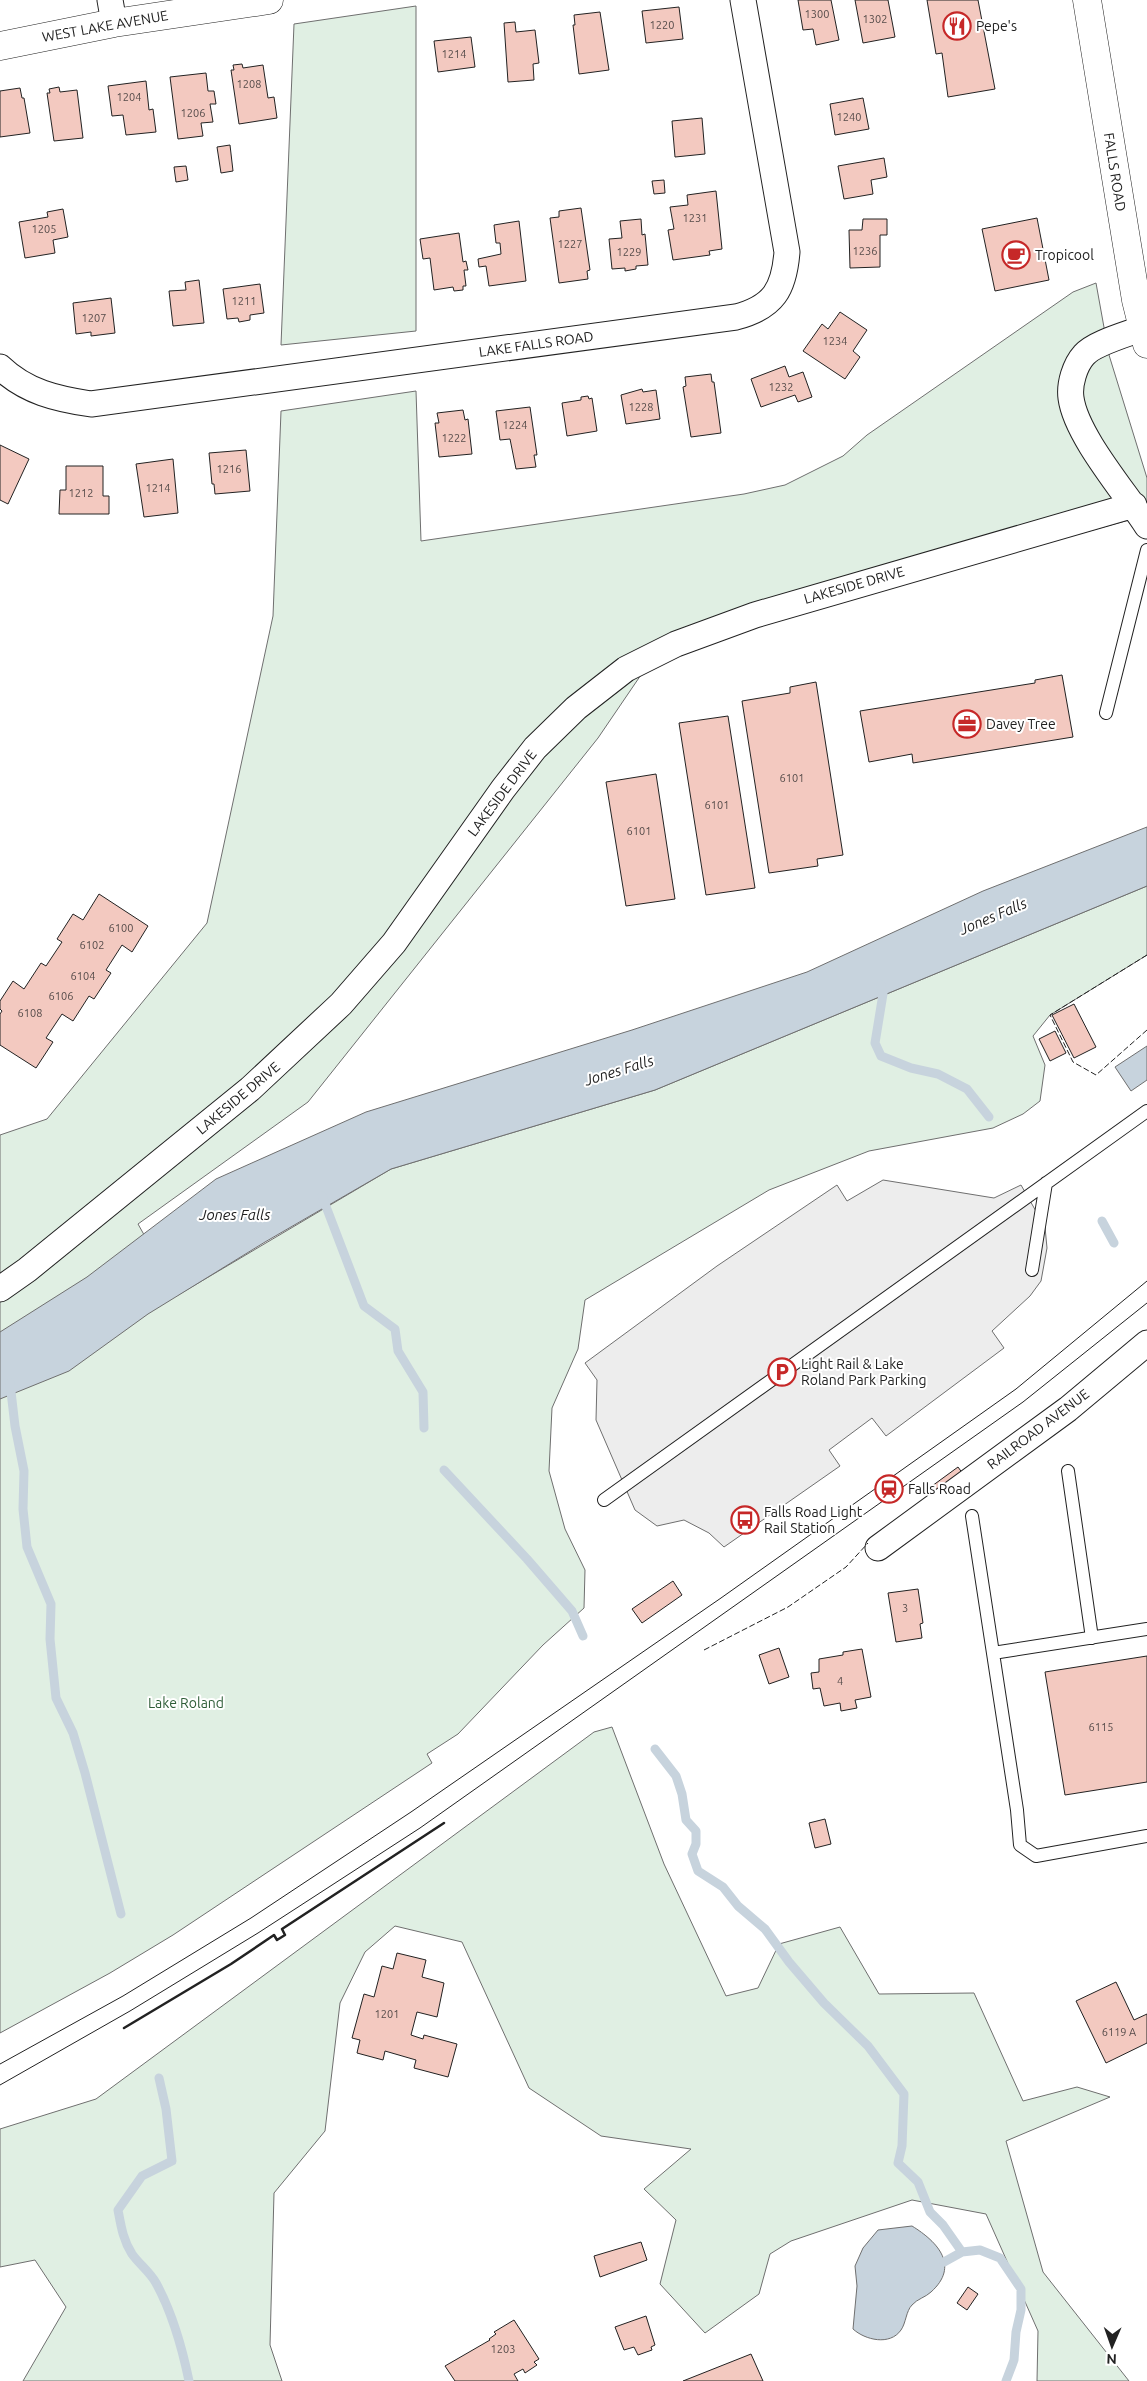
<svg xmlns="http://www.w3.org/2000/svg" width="1147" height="2381" font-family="Ubuntu,sans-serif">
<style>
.green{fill:#e0efe3;stroke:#6f6f6f}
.parking{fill:#ededed;stroke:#6f6f6f}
.water{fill:#c7d3dd;stroke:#6f6f6f}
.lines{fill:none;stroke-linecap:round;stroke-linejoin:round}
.stream{stroke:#c7d3dd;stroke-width:9}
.building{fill:#f3c9c0;stroke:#222}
.service-casing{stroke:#222;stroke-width:14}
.minor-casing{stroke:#222;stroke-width:27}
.tertiary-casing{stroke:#222;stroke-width:29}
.secondary-casing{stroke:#222;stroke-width:29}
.service{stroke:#fff;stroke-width:12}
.minor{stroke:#fff;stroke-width:25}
.tertiary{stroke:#fff;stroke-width:28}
.secondary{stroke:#fff;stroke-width:28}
.tram{stroke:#222;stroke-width:1}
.fence{stroke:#222;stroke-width:1;stroke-dasharray:6 2.5;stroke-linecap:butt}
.wall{stroke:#222;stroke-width:2.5}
.labels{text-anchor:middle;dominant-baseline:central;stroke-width:4;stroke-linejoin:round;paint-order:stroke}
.number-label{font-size:11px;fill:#564c4a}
.street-label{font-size:14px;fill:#222;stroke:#fff}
.poi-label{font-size:14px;fill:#222;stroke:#fff;text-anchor:start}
.park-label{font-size:14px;fill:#2f5e38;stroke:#fff}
.water-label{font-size:15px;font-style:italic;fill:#222;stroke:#fff}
</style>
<rect width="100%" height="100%" fill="#fff"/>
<path class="green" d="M416 6V331L281 345 294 24Z
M1096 283 1109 355 1147 478V515L814 607 679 653 645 669 598 738 308 1102 138 1224 178 1295 391 1169 655 1090 1147 886V955L1050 1015 1033 1036 1045 1065 1040 1101 1023 1114 993 1128 869 1151 769 1190 585 1300 578 1349 552 1408 549 1471 565 1529 585 1570 584 1608 543 1645 458 1734 427 1754 432 1763 173 1935 110 1973 0 2033V1135L47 1119 207 923 273 616 281 411 416 391 421 541 744 494 785 485 843 456 867 435 1073 292Z
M612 1727 664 1864 726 1996 758 1988 779 1944 840 1927 879 1994 974 1993 1023 2101 1077 2087 1110 2097 1006 2141 1043 2272 1129 2381H1037L1038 2331 986 2214 912 2200 791 2241 770 2254 759 2294 705 2333 660 2284 676 2220 644 2189 691 2149 601 2136 529 2088 462 1942 395 1926 365 1952 340 2003 325 2131 274 2193 270 2345 282 2381H23L66 2307 35 2260 0 2267V2129L96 2099 594 1732Z"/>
<path class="parking" d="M883 1180 994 1198 1021 1185 1045 1227 1047 1248 1041 1281 1030 1296 992 1331 1004 1348 886 1436 872 1418 829 1450 840 1466 724 1547 709 1533 684 1520 657 1526 635 1510 596 1420 597 1380 585 1363 717 1266 837 1185 847 1201Z"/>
<path class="water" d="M1147 827V886L655 1090 391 1169 265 1242 148 1314 69 1371 0 1399V1332L87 1277 216 1179 366 1112 632 1030 807 972 983 891Z
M1147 1046V1080L1131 1091 1115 1067Z
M912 2226C938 2242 960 2266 931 2292 926 2297 917 2299 912 2305 906 2311 906 2323 901 2330 890 2346 865 2340 853 2329L857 2286 855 2266 863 2248 878 2230Z"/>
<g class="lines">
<path class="stream" d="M881 985 883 994 875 1043 881 1056 911 1068 938 1074 967 1089 989 1117
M322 1196 364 1306 395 1329 398 1351 423 1392 424 1428
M1102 1221 1114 1243
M10 1383 15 1426 24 1471 23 1509 27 1547 51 1604 50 1639 56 1698 73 1733 85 1773 121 1914
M444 1470 527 1559 572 1611 583 1636
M655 1749 676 1776 682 1794 686 1820 696 1831V1844L692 1854 698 1871 723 1887 738 1906 765 1929 789 1962 824 2003 868 2046 904 2094 902 2146 898 2163 918 2182 930 2212 943 2225 962 2252
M159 2078 166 2109 172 2161 142 2176 118 2210C121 2226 123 2240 132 2254 139 2264 150 2272 156 2283 173 2314 182 2347 189 2381
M944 2262 962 2252 980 2250 1000 2258 1021 2289V2310L1016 2332 1014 2360 1006 2381"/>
</g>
<path class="building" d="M798 0H831L839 40 816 45 813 29 803 30Z
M855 0H888L895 37 863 43Z
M927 0H978L995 89 948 97 942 53 936 54Z
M679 7 683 39 646 43 642 11Z
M600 12 609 70 579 74 573 25H575L574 15Z
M515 22 516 32 535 30 539 63 533 64 534 80 508 82 504 23Z
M471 37 475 67 438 72 434 41Z
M242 64 243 68 263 65 268 98 274 97 277 118 239 124 231 70H234L233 65Z
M206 73 208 91H214L216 104H210L213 122 201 123 203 136 178 139 170 77Z
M146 81 149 110 153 109 156 132 126 135 123 115 112 116 108 86Z
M59 87 60 92 77 90 83 138 54 141 47 93H50L49 89Z
M20 88 22 98H24L30 133 0 137V91Z
M863 98 869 129 835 135 830 104Z
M702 118 705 154 675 157 672 121Z
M230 145 233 171 221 173 217 147Z
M884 158 887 177 871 180 873 194 844 199 838 166Z
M186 166 188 180 176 182 174 167Z
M664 180 665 193 654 194 652 181Z
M716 191 722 249 709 251 710 255 673 260 668 230 674 229 670 207 688 205 687 195Z
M581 208 590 270 587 271 588 279 559 283 550 218 559 217V211Z
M63 209 68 237 53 240 55 253 25 258 19 222 48 217 47 212Z
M1037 218 1049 280 995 291 982 229Z
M641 219 642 235 645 234 648 265 636 266V269L625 271V268L612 269 609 239 622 238 620 221Z
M863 219H887V235H880V267L850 268 849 230H862Z
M519 221 526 281 489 286 486 266 479 267 478 259 501 254 500 243H496L494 225Z
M459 233 463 262 466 261 468 270H464L466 286H463V290L454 291 453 287 434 290 430 258 423 259 420 239Z
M199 280 204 323 173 326 169 291 186 290 185 282Z
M260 284 264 313 250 315V320L239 322 238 318 227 319 223 289Z
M111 298 115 333 91 336V332L76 334 73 303Z
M840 312 867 330 853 351 860 357 845 379 803 351 822 324 828 329Z
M785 366 789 377 803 372 812 397 798 402 795 395 761 407 751 379Z
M711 374 712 382H714L721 433 691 437 683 387 686 386 685 377Z
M642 389 643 392 656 390 660 419 626 424 621 395Z
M588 396 589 399 592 398 597 431 567 436 562 403 581 400V397Z
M530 407 537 455H534L536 467 516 469 510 439 500 440 496 411Z
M463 410 465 420 468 419 472 454 439 457 435 423H439L437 413Z
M0 445 29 459 8 504 0 500Z
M246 450 250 491 215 494 214 484H212L209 453Z
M173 459 178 513 144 517 136 464Z
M66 466H103V496H109V514H59L60 490H66Z
M1062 675 1073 737 913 763 912 754 869 762 860 711 1035 683V680Z
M816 682 843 855 817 859 818 866 769 873 742 701 790 693V687Z
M728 716 755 888 706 895 679 723Z
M656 774 675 899 626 906 606 782Z
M99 894 148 926 132 952 122 945 106 970 111 973 94 999 89 996 73 1021 62 1014 46 1038 53 1042 36 1068 0 1045V1014L2 1011 0 1009V1001L13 981 24 989 41 963 46 966 62 942 57 939 73 914 83 920Z
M1074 1004 1096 1047 1074 1058 1052 1015Z
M1055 1031 1066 1053 1050 1061 1039 1039Z
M958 1467 963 1474 936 1493 932 1486Z
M673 1581 682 1595 642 1623 632 1609Z
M918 1589 923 1623 920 1624 922 1638 896 1642 888 1593Z
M779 1648 789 1677 769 1684 759 1655Z
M862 1649 871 1697 855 1700 857 1708 841 1711 840 1703 824 1706 820 1688 813 1689 811 1673 819 1672V1659L843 1655V1652Z
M1147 1656V1782L1065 1795 1045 1672Z
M825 1819 831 1844 815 1848 809 1823Z
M397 1953 426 1960 422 1977 444 1983 437 2017 417 2012 411 2035 423 2039 424 2035 457 2044 448 2077 414 2068 416 2060 385 2051 383 2060 357 2053 360 2040 352 2038 364 1994 374 1997 382 1966 393 1969Z
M1116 1982 1134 2020 1147 2014V2043L1106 2063 1076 2001Z
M641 2242 647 2260 600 2277 594 2256Z
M968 2287 978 2294 967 2310 957 2303Z
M646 2316 655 2345 651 2347 652 2350 638 2355 634 2347 624 2350 615 2327Z
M514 2320 539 2359 534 2362 537 2365 525 2373 523 2369 514 2374 518 2381H455L445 2366 490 2340 489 2339 496 2334 494 2332Z
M751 2354 763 2381H683Z"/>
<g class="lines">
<g class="service-casing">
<path id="service" d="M1106 713 1147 550
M1032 1270 1046 1183
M1068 1471 1092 1638
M604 1500 1147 1111
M972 1516 1017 1810 1020 1845 1036 1856 1147 1836
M993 1653 1147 1629"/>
</g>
<g class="minor-casing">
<path id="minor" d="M110 0 114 23
M1143 328C1128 334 1094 343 1084 355 1075 365 1069 384 1071 398 1076 436 1126 493 1147 526
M0 367C26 392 57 399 91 404L736 317C774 307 784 289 787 252L743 0
M0 1289 27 1270 250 1089 341 1004 394 943 503 789 535 748 576 708 626 669 676 644 755 615 1134 505
M878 1548 1068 1409 1147 1343"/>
</g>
<g class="tertiary-casing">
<path id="tertiary" d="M0 46 114 23 269 0"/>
</g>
<g class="secondary-casing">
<path id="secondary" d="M1087 0 1136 300 1147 344"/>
</g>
<use href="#service" class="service"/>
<use href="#minor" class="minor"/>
<use href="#tertiary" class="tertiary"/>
<use href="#secondary" class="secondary"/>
<path class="tram" d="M0 2064 123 1996 251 1918 411 1812 721 1598 1016 1389 1147 1281
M0 2085 130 2011 258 1933 420 1828 1023 1402 1147 1303"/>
<path class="fence" d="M1147 955 1050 1015 1073 1062 1096 1075 1147 1030
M704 1650 788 1607 846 1567 868 1543"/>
<path class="wall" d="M124 2028 231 1964 274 1935 277 1940 285 1935 282 1929 444 1823"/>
</g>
<defs>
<g id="restaurant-ring" transform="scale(1.4375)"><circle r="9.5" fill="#fff" stroke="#c62828" stroke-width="1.5"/><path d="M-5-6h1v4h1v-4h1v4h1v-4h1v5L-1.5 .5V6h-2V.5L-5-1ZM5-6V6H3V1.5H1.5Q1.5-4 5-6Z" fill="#c62828"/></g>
<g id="cafe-ring" transform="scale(1.4375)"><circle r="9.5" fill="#fff" stroke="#c62828" stroke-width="1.5"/><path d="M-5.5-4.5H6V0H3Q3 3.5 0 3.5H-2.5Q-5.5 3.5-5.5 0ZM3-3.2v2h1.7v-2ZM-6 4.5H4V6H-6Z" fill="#c62828"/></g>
<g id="office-ring" transform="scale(1.4375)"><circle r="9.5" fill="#fff" stroke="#c62828" stroke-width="1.5"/><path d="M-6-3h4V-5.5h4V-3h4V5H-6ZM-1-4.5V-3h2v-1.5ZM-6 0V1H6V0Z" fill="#c62828"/></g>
<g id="parking-ring" transform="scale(1.4375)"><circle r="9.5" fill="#fff" stroke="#c62828" stroke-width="1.5"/><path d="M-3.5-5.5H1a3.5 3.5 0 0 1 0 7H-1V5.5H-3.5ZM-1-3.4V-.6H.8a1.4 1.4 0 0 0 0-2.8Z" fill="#c62828"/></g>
<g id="station-ring" transform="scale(1.4375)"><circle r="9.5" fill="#fff" stroke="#c62828" stroke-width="1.5"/><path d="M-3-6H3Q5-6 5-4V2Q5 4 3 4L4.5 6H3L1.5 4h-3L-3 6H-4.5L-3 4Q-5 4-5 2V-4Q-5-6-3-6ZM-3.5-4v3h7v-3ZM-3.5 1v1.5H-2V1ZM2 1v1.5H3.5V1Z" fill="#c62828"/></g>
<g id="bus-ring" transform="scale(1.4375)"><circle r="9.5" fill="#fff" stroke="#c62828" stroke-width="1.5"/><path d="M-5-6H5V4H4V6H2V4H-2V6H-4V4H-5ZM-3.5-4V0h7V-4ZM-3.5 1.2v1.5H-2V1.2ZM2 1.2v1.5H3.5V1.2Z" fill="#c62828"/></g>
</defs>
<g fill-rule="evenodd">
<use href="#restaurant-ring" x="957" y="26"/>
<use href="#cafe-ring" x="1016" y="255"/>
<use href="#office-ring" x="967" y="724"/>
<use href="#parking-ring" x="782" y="1372"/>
<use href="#station-ring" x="889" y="1489"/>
<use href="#bus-ring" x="745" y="1520"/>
</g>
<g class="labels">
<g class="number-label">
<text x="817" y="14">1300</text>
<text x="875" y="19">1302</text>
<text x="662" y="25">1220</text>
<text x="454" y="54">1214</text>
<text x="249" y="84">1208</text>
<text x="129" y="97">1204</text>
<text x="193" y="113">1206</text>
<text x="849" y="117">1240</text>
<text x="695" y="218">1231</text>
<text x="44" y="229">1205</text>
<text x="570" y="244">1227</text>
<text x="865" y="251">1236</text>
<text x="629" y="252">1229</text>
<text x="244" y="301">1211</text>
<text x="94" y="318">1207</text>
<text x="835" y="341">1234</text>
<text x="781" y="387">1232</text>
<text x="641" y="407">1228</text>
<text x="515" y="425">1224</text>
<text x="454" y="438">1222</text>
<text x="229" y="469">1216</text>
<text x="158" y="488">1214</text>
<text x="81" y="493">1212</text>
<text x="792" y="778">6101</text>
<text x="717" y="805">6101</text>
<text x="639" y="831">6101</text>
<text x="121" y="928">6100</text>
<text x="92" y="945">6102</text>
<text x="83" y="976">6104</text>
<text x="61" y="996">6106</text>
<text x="30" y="1013">6108</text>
<text x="905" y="1608">3</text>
<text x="840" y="1681">4</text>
<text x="1101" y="1727">6115</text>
<text x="387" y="2014">1201</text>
<text x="1119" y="2032">6119 A</text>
<text x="503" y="2349">1203</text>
</g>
<g class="street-label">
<text transform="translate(105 26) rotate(-10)">WEST LAKE AVENUE</text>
<text transform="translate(1115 172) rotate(81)">FALLS ROAD</text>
<text transform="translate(536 344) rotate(-8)">LAKE FALLS ROAD</text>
<text transform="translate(854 585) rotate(-16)">LAKESIDE DRIVE</text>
<text transform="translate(502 793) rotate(-53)">LAKESIDE DRIVE</text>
<text transform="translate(238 1098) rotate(-40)">LAKESIDE DRIVE</text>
<text transform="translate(1038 1429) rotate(-37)">RAILROAD AVENUE</text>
</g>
<g class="poi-label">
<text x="976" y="26">Pepe's</text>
<text x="1035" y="255">Tropicool</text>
<text x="986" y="724">Davey Tree</text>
<text x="801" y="1364">Light Rail &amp; Lake<tspan x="801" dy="16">Roland Park Parking</tspan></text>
<text x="908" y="1489">Falls Road</text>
<text x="764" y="1512">Falls Road Light<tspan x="764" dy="16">Rail Station</tspan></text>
</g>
<g class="park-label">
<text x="186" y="1703">Lake Roland</text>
</g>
<g class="water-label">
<text transform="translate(993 916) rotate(-23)">Jones Falls</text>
<text transform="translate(619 1070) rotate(-17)">Jones Falls</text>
<text x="235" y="1214">Jones Falls</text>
</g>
</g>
<g transform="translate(1112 2346) rotate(182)" stroke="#ffffff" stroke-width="4" paint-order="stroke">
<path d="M0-4L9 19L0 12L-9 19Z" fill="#222222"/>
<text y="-8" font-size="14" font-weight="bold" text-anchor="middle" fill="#222222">N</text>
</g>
</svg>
